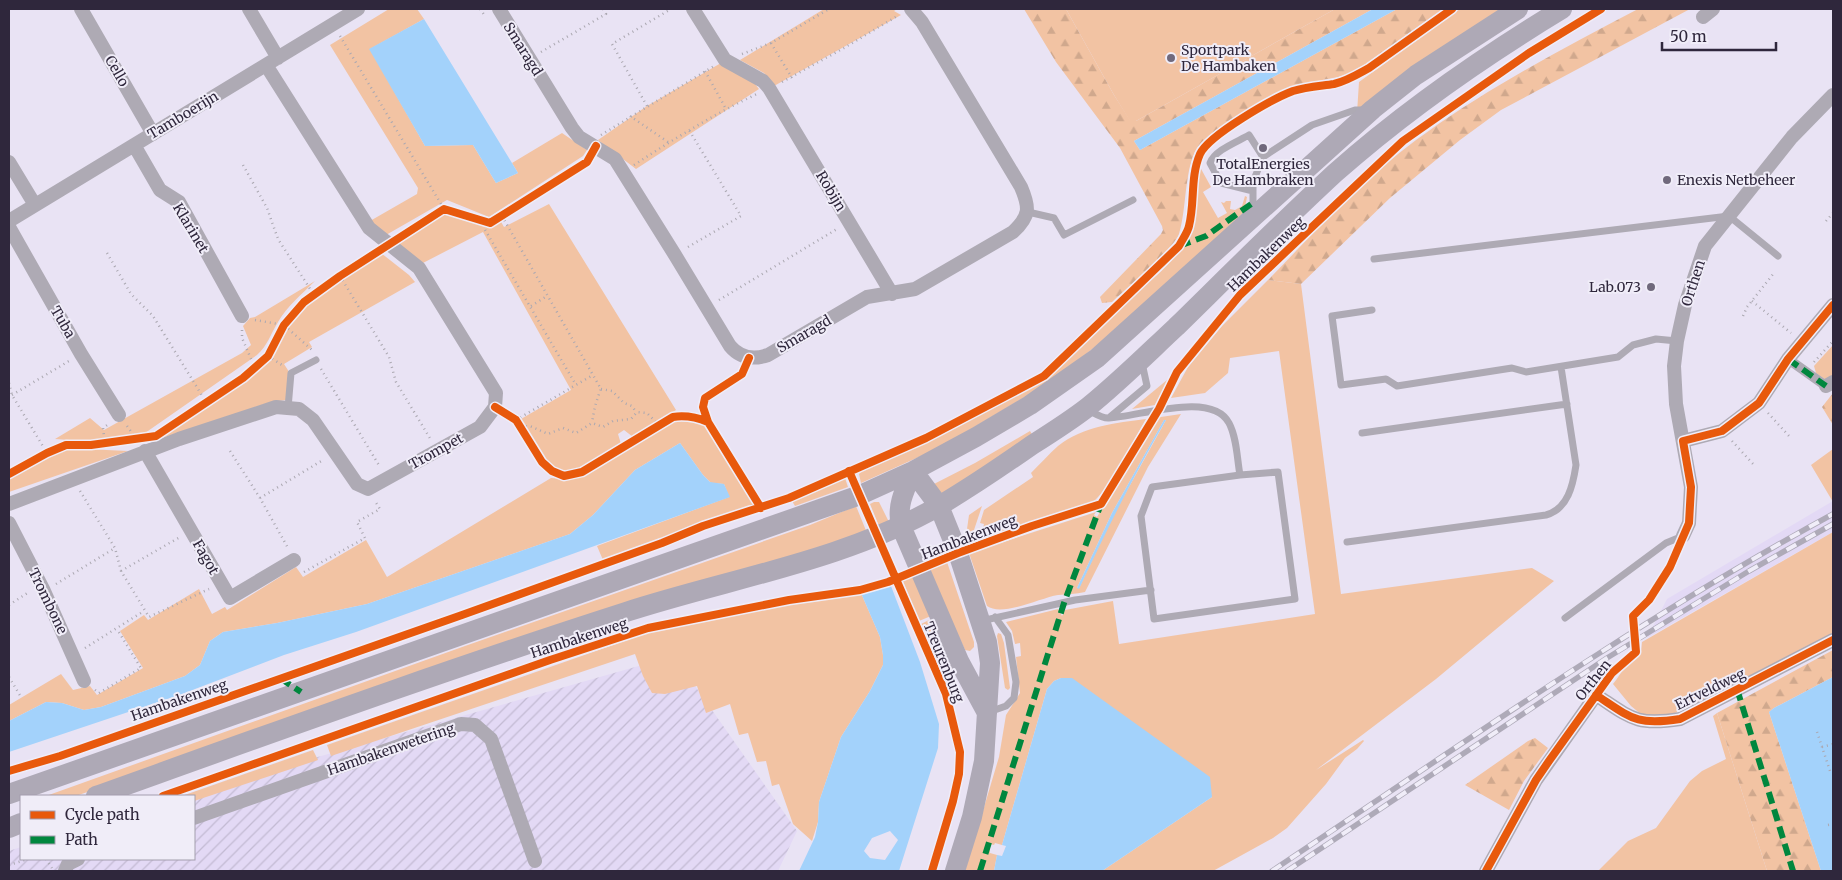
<svg xmlns="http://www.w3.org/2000/svg" width="1842" height="880" font-family="Merriweather,serif">
<style>
.built{fill:#e3d9f5}
.industrial{fill:url(#industrial-furrows)}
.green{fill:#f2c3a3;fill-rule:evenodd}
.forest{fill:url(#forest-firs)}
.water{fill:#a3d2fb;fill-rule:evenodd}
.lines{fill:none;stroke-linecap:round;stroke-linejoin:round}
.path{stroke:#aba8b1;stroke-width:2.5;stroke-dasharray:1 4;stroke-linecap:butt}
.service{stroke:#aeaab4;stroke-width:7}
.pedestrian{stroke:#aeaab4;stroke-width:10}
.minor{stroke:#aeaab4;stroke-width:14}
.secondary{stroke:#aea9b6;stroke-width:20}
.rail-casing{stroke:#aeaab8;stroke-width:5.5}
.rail{stroke:#f0edf8;stroke-width:4;stroke-dasharray:11;stroke-linecap:butt}
.quiet{stroke:#00873e;stroke-width:6;stroke-dasharray:12 6;stroke-linecap:butt}
.cycleway-casing{stroke:#f0edf8;stroke-width:11}
.cycleway{stroke:#e8590c;stroke-width:8}
.poi-dot{fill:#70697c;stroke:#f0edf8;stroke-width:2}
.labels{text-anchor:middle;dominant-baseline:central;stroke-width:4;stroke-linejoin:round;paint-order:stroke}
.street-label{font-size:14px;fill:#2f273c;stroke:#f0edf8}
.poi-label{font-size:14px;fill:#2f273c;stroke:#f0edf8;text-anchor:start}
</style>
<defs>
<pattern id="industrial-furrows" width="10" height="10" patternUnits="userSpaceOnUse" patternTransform="scale(1.25)"><rect width="10" height="10" fill="#e3d9f5"/><path d="M-1 1l2-2M0 10L10 0M9 11l2-2" fill="none" stroke="#c3bad3"/></pattern>
<pattern id="forest-firs" width="22" height="20" patternUnits="userSpaceOnUse" patternTransform="scale(1.25)"><rect width="22" height="20" fill="#f2c3a3"/><path d="M5 1l3.5 6h-7zM16 11l3.5 6h-7z" fill="#d0a88d"/></pattern>
</defs>
<rect width="100%" height="100%" fill="#e9e3f4"/>
<path class="built" d="M1833 501V532L1647 638 1667 599Z"/>
<path class="industrial" d="M674 656 797 831 778 871H9V851L21 847V859H194V796H180Z"/>
<path class="green" d="M389 9H417L424 19 370 49 425 146 473 145 496 183 518 173 512 163 562 133 587 150 583 156 489 217 447 200 386 235 370 221 417 194 418 188 330 45Z
M824 9H897L894 11 901 15 774 86 764 73 740 60Z
M1066 9H1335L1136 121H1130L1114 95Z
M1460 9H1504L1357 113 1359 82Z
M721 63 755 84 759 89 636 169 598 140 647 106Z
M1200 167 1211 187 1203 192 1218 218 1227 213 1221 202 1224 203 1226 201H1231L1230 209 1235 210 1242 206 1245 196 1247 197 1244 212 1132 318 1050 382 941 447 861 483 859 474 863 470C929 441 994 412 1052 368 1079 348 1103 324 1128 300 1148 282 1173 265 1185 241 1197 218 1196 191 1200 167Z
M549 204 676 410 633 437 624 430 618 434 621 444C601 457 566 488 545 460 536 448 529 433 521 419L571 390 483 232 421 264 395 243 443 212 452 211 491 226 500 220 504 227Z
M381 253 409 275 415 282 309 342 312 347 284 364 293 378 286 400 271 402 153 441 176 427 260 369 273 356 294 317 305 302 334 281Z
M1268 280 1301 284 1341 594 1532 568 1554 581 1436 679 1316 770 1363 740 1364 741 1357 749 1345 758 1326 784 1287 828 1273 838 1213 871H1102L1212 797 1061 678 1054 681 1047 689 1002 845 995 843 994 845 990 844V853L997 855 994 871H965L999 757 1006 715 1020 693 1016 657 1021 656 1020 643 1015 644 1012 631 1006 622 1058 609 1062 616 1065 610 1113 601 1119 644 1315 614 1279 351 1230 358 1228 373 1205 393 1171 398 1188 367 1222 326Z
M315 281C302 294 287 306 278 322 270 335 268 345 257 355L135 440 114 443 55 439 90 418 104 430 242 353 251 345 243 326 250 318 255 317Z
M1833 345V380L1827 381 1816 373 1814 366Z
M1173 375 1155 405 1132 409Z
M1181 414 1148 467 1085 592C1076 594 1067 594 1058 595 1040 598 1002 617 987 606L969 553 1096 512 1094 515 1097 517 1154 418ZM1164 420H1166L1114 514 1079 588H1077L1112 513Z
M687 418 698 420 707 425 753 502V505L603 560 597 546 729 497 724 484 711 483 703 475 680 443 635 470 593 515 570 534 367 604 277 623 223 632 210 641 200 665 185 676 101 707 84 710 62 703 46 702 9 721V705L61 674 73 690 90 686 97 695 143 668 120 631 144 615 148 620 199 589 212 614 225 607 227 610 296 567 303 577 366 540 387 577 551 478 566 479 583 475 671 421Z
M1146 419C1131 444 1111 490 1088 506L967 547 966 540 976 536 979 528H983L984 524 980 523 984 510 1033 477 1031 473C1040 464 1049 454 1058 446 1083 426 1116 423 1146 419Z
M1030 431 1033 436 938 499 932 485 975 463Z
M63 448 128 451 9 492V476Z
M1833 449V502L1811 465Z
M845 478 848 487 795 506 792 501Z
M874 502H879L889 522 879 526 870 504Z
M856 506 867 533 404 680 76 796H46L465 646 810 525Z
M982 506 973 533 966 536 969 515Z
M1833 532V634L1665 718 1642 715 1631 706 1613 684C1618 678 1622 670 1628 664 1637 655 1641 657 1642 642Z
M947 562 974 642V647L970 651 965 650 928 569Z
M913 575 931 616 919 621 902 579Z
M861 593 880 637 883 655V665L870 691 841 737 819 802 818 822 812 841 793 824 779 784 772 786 766 761 757 762 748 733 739 735 730 704 706 713 697 686 665 694 652 693 643 676 635 654 331 756 327 745 656 630C723 614 792 601 861 593Z
M929 620 942 650 945 649 954 671 945 680 921 624Z
M998 633 1001 634 1004 643 1010 688 1008 690 1005 688 997 636Z
M1717 713 1767 871H1598L1628 841 1656 828 1690 781 1702 771 1726 759 1713 716Z
M313 750 318 760 194 801V796H182Z"/>
<path class="forest" d="M1024 9H1066L1114 95 1130 120 1136 121 1335 9H1373L1134 141 1140 150 1397 9H1443L1353 73C1333 79 1313 81 1293 87 1272 94 1209 130 1197 148 1184 170 1187 208 1179 234 1174 248 1126 289 1112 302L1102 303 1100 297 1161 234 1163 230 1162 226 1120 148 1056 62Z
M1638 9H1690L1501 110 1460 140 1390 198 1301 284 1268 280C1318 229 1367 174 1426 133 1493 85 1566 47 1638 9Z
M1833 393V425L1822 407Z
M1833 650V677L1774 708 1769 712 1821 871H1767L1717 713Z
M1535 738 1548 748 1524 781 1509 810 1465 785 1528 741Z"/>
<path class="water" d="M1373 9H1397L1140 150 1134 141Z
M424 19 512 163 518 173 496 183 473 145 425 146 369 49Z
M1164 420H1166C1134 475 1106 531 1079 589L1077 588 1112 513Z
M680 443 703 475 710 482 724 484 730 497 356 632 284 655 182 694 9 752V721L46 702 62 703 84 710 101 707 185 676 200 665 210 641 223 632 277 623 367 604 570 534 593 515 635 470Z
M891 586 920 662 939 724 938 748 899 871H799L815 837 818 822 819 802 841 737 870 691 883 665V655L880 637 861 593ZM890 831 898 840 885 860 870 858 864 851 872 838Z
M1833 677V871H1821L1769 712 1774 708Z
M1061 678H1072L1210 777 1212 797 1102 871H994L997 855 1002 856 1006 846 1002 845 1047 689 1054 681Z"/>
<g class="lines">
<path class="path" d="M9 9H10
M480 9 485 16
M340 36 444 209
M771 43 792 78
M541 52 606 14 603 9
M742 54 771 43 829 9
M705 71 726 109
M782 82 844 48 899 15
M647 106 612 44 671 9
M630 116 668 142
M601 135 714 66
M243 165 267 208 278 239 314 295
M634 165C674 139 714 114 757 94
M502 216 601 389C596 401 594 410 592 423
M1826 221 1833 213
M490 223 484 228 576 385
M688 247 741 216 689 130
M107 253 131 294 153 316 206 402
M340 276 389 357 396 382 431 440
M719 300 837 229
M1752 301 1791 333
M531 306 547 296
M1743 316 1747 307 1774 273
M255 320 284 325 312 350
M242 330V338L255 368
M268 356 282 365V366
M1814 362 1833 341
M321 369 380 467
M9 383 12 395 47 453
M601 389 612 391 624 403 632 406 636 412
M12 395 69 361
M1768 413 1789 436
M516 420 593 375
M127 426 137 440
M521 427 530 426 548 434 563 428 576 433 592 423 603 427 613 421 631 419 637 412 647 413 659 425
M1732 441 1754 465
M105 444 103 428 110 423
M230 451 260 498 288 548
M80 491 115 548 121 571 149 617 209 589
M260 498 323 460
M121 571 180 537
M304 572 365 538 357 522 380 509 375 501
M56 584 115 548
M9 605 29 592
M85 648 144 611
M9 677 21 697
M95 690 99 693 141 668 117 629
M1817 732 1830 771
M1822 747 1833 744
M1828 825 1833 824
M46 859 52 868
M9 865 28 859"/>
<path class="service" d="M1253 191 1221 183 1210 163C1215 150 1237 142 1249 135L1263 157
M1253 210V182L1263 157 1312 125 1355 110H1365
M1028 212 1054 218 1064 235 1133 200
M1374 259 1729 216 1778 256
M1372 310 1332 316 1341 385 1386 379 1397 386 1512 368 1526 372 1618 357 1633 345 1656 339 1677 341
M288 408 291 373 316 360
M1088 410C1094 413 1103 419 1109 418 1138 417 1212 390 1229 423 1237 438 1237 459 1240 475
M1110 417 1147 386 1142 363
M1362 433 1567 404
M1278 472 1295 599 1154 619 1141 516 1152 487 1240 475Z
M1347 542 1546 515C1568 509 1573 485 1576 465L1561 367
M1565 618 1666 543 1683 536
M981 621 1075 600 1151 590
M989 712 1006 706 1014 698 1016 682 1008 635 995 617"/>
<path class="pedestrian" d="M1788 359 1826 386"/>
<path class="minor" d="M81 9 153 134
M249 9 278 58
M499 9 572 128 579 137 615 159 675 255 730 346C740 358 753 360 768 355L867 297 915 289 1013 232C1030 216 1030 208 1021 187L922 22 911 9
M693 9 725 60 763 81 769 88 892 294
M1703 17 1713 9
M134 145 160 190 179 202 242 316
M9 162 35 205
M9 221 358 9
M9 227 81 354 119 415
M1826 386 1833 382
M1683 441 1722 431 1759 403 1788 359 1833 305
M145 451 230 598 294 560
M9 504 179 439 276 407 299 409 313 420 357 484 368 489 480 427 495 407 496 393 419 268 369 228 266 65
M9 523 44 591 84 681
M1683 536 1689 523 1691 487 1676 404 1674 366 1677 341 1685 305 1705 246 1792 137 1833 95
M194 818 461 724 475 725 491 739 535 861
M65 871 68 864 78 859
M1486 871 1536 780 1596 695C1631 718 1636 726 1680 719L1833 640"/>
<path class="secondary" d="M913 471 939 506 958 553 987 642 990 663 984 761 972 817 955 871
M913 471C905 489 896 506 901 526L959 661 987 713
M9 794 860 495 913 471 976 437 1030 405 1097 358 1373 109 1416 75 1518 9
M96 796C272 733 448 669 626 612 731 578 843 561 939 506 971 487 1002 466 1032 445 1051 433 1070 421 1088 407 1119 382 1147 354 1176 327 1229 275 1281 223 1335 173 1406 110 1481 58 1562 9
M9 828 21 823"/>
<g class="rail-casing">
<path id="rail" d="M1272 871C1456 748 1638 620 1833 514
M1287 871 1607 658 1749 571 1833 524"/>
</g>
<use href="#rail" class="rail"/>
<path class="quiet" d="M1179 246 1206 236 1254 202
M1788 359 1826 386
M280 678 301 692
M1737 689 1793 871
M980 871 1064 603 1101 504"/>
<g class="cycleway-casing">
<path id="cycleway" d="M495 407 516 420 542 462 552 471 564 476 582 472 673 417C686 415 696 417 708 422L761 508
M708 422 703 407 705 398 742 374 749 358
M849 471 946 694 960 752 959 774 953 801 932 871
M9 474 47 453 66 445H91L156 436 243 378 268 356 284 325 304 302 340 276 444 209 490 223 587 162 596 146
M1596 695C1631 718 1636 726 1680 719L1833 640
M9 771 60 756 462 615 662 543 703 526 789 498 926 438 1044 376 1179 246C1182 240 1188 232 1189 226 1195 203 1190 177 1200 154 1209 135 1272 99 1293 91 1306 87 1321 86 1334 84 1347 81 1358 74 1369 68L1452 9
M163 796 550 660 648 628 789 600 860 590 888 582 958 553 1032 526 1101 504 1159 409 1177 372 1240 295 1403 141 1529 53 1601 9
M1486 871 1536 780 1549 761 1612 673 1636 652 1633 616 1649 600 1670 567 1689 523 1691 487 1683 441 1722 431 1759 403 1788 359 1833 305"/>
</g>
<use href="#cycleway" class="cycleway"/>
</g>
<g class="poi-dot">
<circle cx="1171" cy="58" r="5"/>
<circle cx="1263" cy="148" r="5"/>
<circle cx="1667" cy="180" r="5"/>
<circle cx="1651" cy="287" r="5"/>
</g>
<g class="labels">
<g class="street-label">
<text transform="translate(523 49) rotate(58)">Smaragd</text>
<text transform="translate(117 71) rotate(60)">Cello</text>
<text transform="translate(183 115) rotate(-31)">Tamboerijn</text>
<text transform="translate(831 191) rotate(59)">Robijn</text>
<text transform="translate(191 228) rotate(59)">Klarinet</text>
<text transform="translate(1266 254) rotate(-44)">Hambakenweg</text>
<text transform="translate(1693 283) rotate(-72)">Orthen</text>
<text transform="translate(63 322) rotate(60)">Tuba</text>
<text transform="translate(804 334) rotate(-30)">Smaragd</text>
<text transform="translate(436 451) rotate(-29)">Trompet</text>
<text transform="translate(969 537) rotate(-21)">Hambakenweg</text>
<text transform="translate(206 557) rotate(60)">Fagot</text>
<text transform="translate(48 601) rotate(64)">Trombone</text>
<text transform="translate(579 638) rotate(-18)">Hambakenweg</text>
<text transform="translate(944 662) rotate(68)">Treurenburg</text>
<text transform="translate(1593 680) rotate(-52)">Orthen</text>
<text transform="translate(1710 689) rotate(-26)">Ertveldweg</text>
<text transform="translate(179 700) rotate(-19)">Hambakenweg</text>
<text transform="translate(391 749) rotate(-19)">Hambakenwetering</text>
</g>
<g class="poi-label">
<text x="1181" y="50">Sportpark<tspan x="1181" dy="16">De Hambaken</tspan></text>
<text x="1263" y="164" text-anchor="middle">TotalEnergies<tspan x="1263" dy="16">De Hambraken</tspan></text>
<text x="1677" y="180">Enexis Netbeheer</text>
<text x="1641" y="287" text-anchor="end">Lab.073</text>
</g>
</g>
<rect width="1842" height="880" fill="none" stroke="#2f273c" stroke-width="20"/>
<rect x="20" y="795" width="175" height="65" fill="#f0edf8" stroke="#a39ead"/>
<rect x="30" y="811" width="25" height="8" fill="#e8590c" stroke="#a39ead"/>
<text x="65" y="820" font-size="15" fill="#2f273c">Cycle path</text>
<rect x="30" y="836" width="25" height="8" fill="#00873e" stroke="#a39ead"/>
<text x="65" y="845" font-size="15" fill="#2f273c">Path</text>
<path d="M1662 42v8h114v-8" fill="none" stroke="#2f273c" stroke-width="2.5"/>
<text x="1670" y="42" font-size="15" fill="#2f273c" stroke="#f0edf8" stroke-width="4" paint-order="stroke">50 m</text>
</svg>
